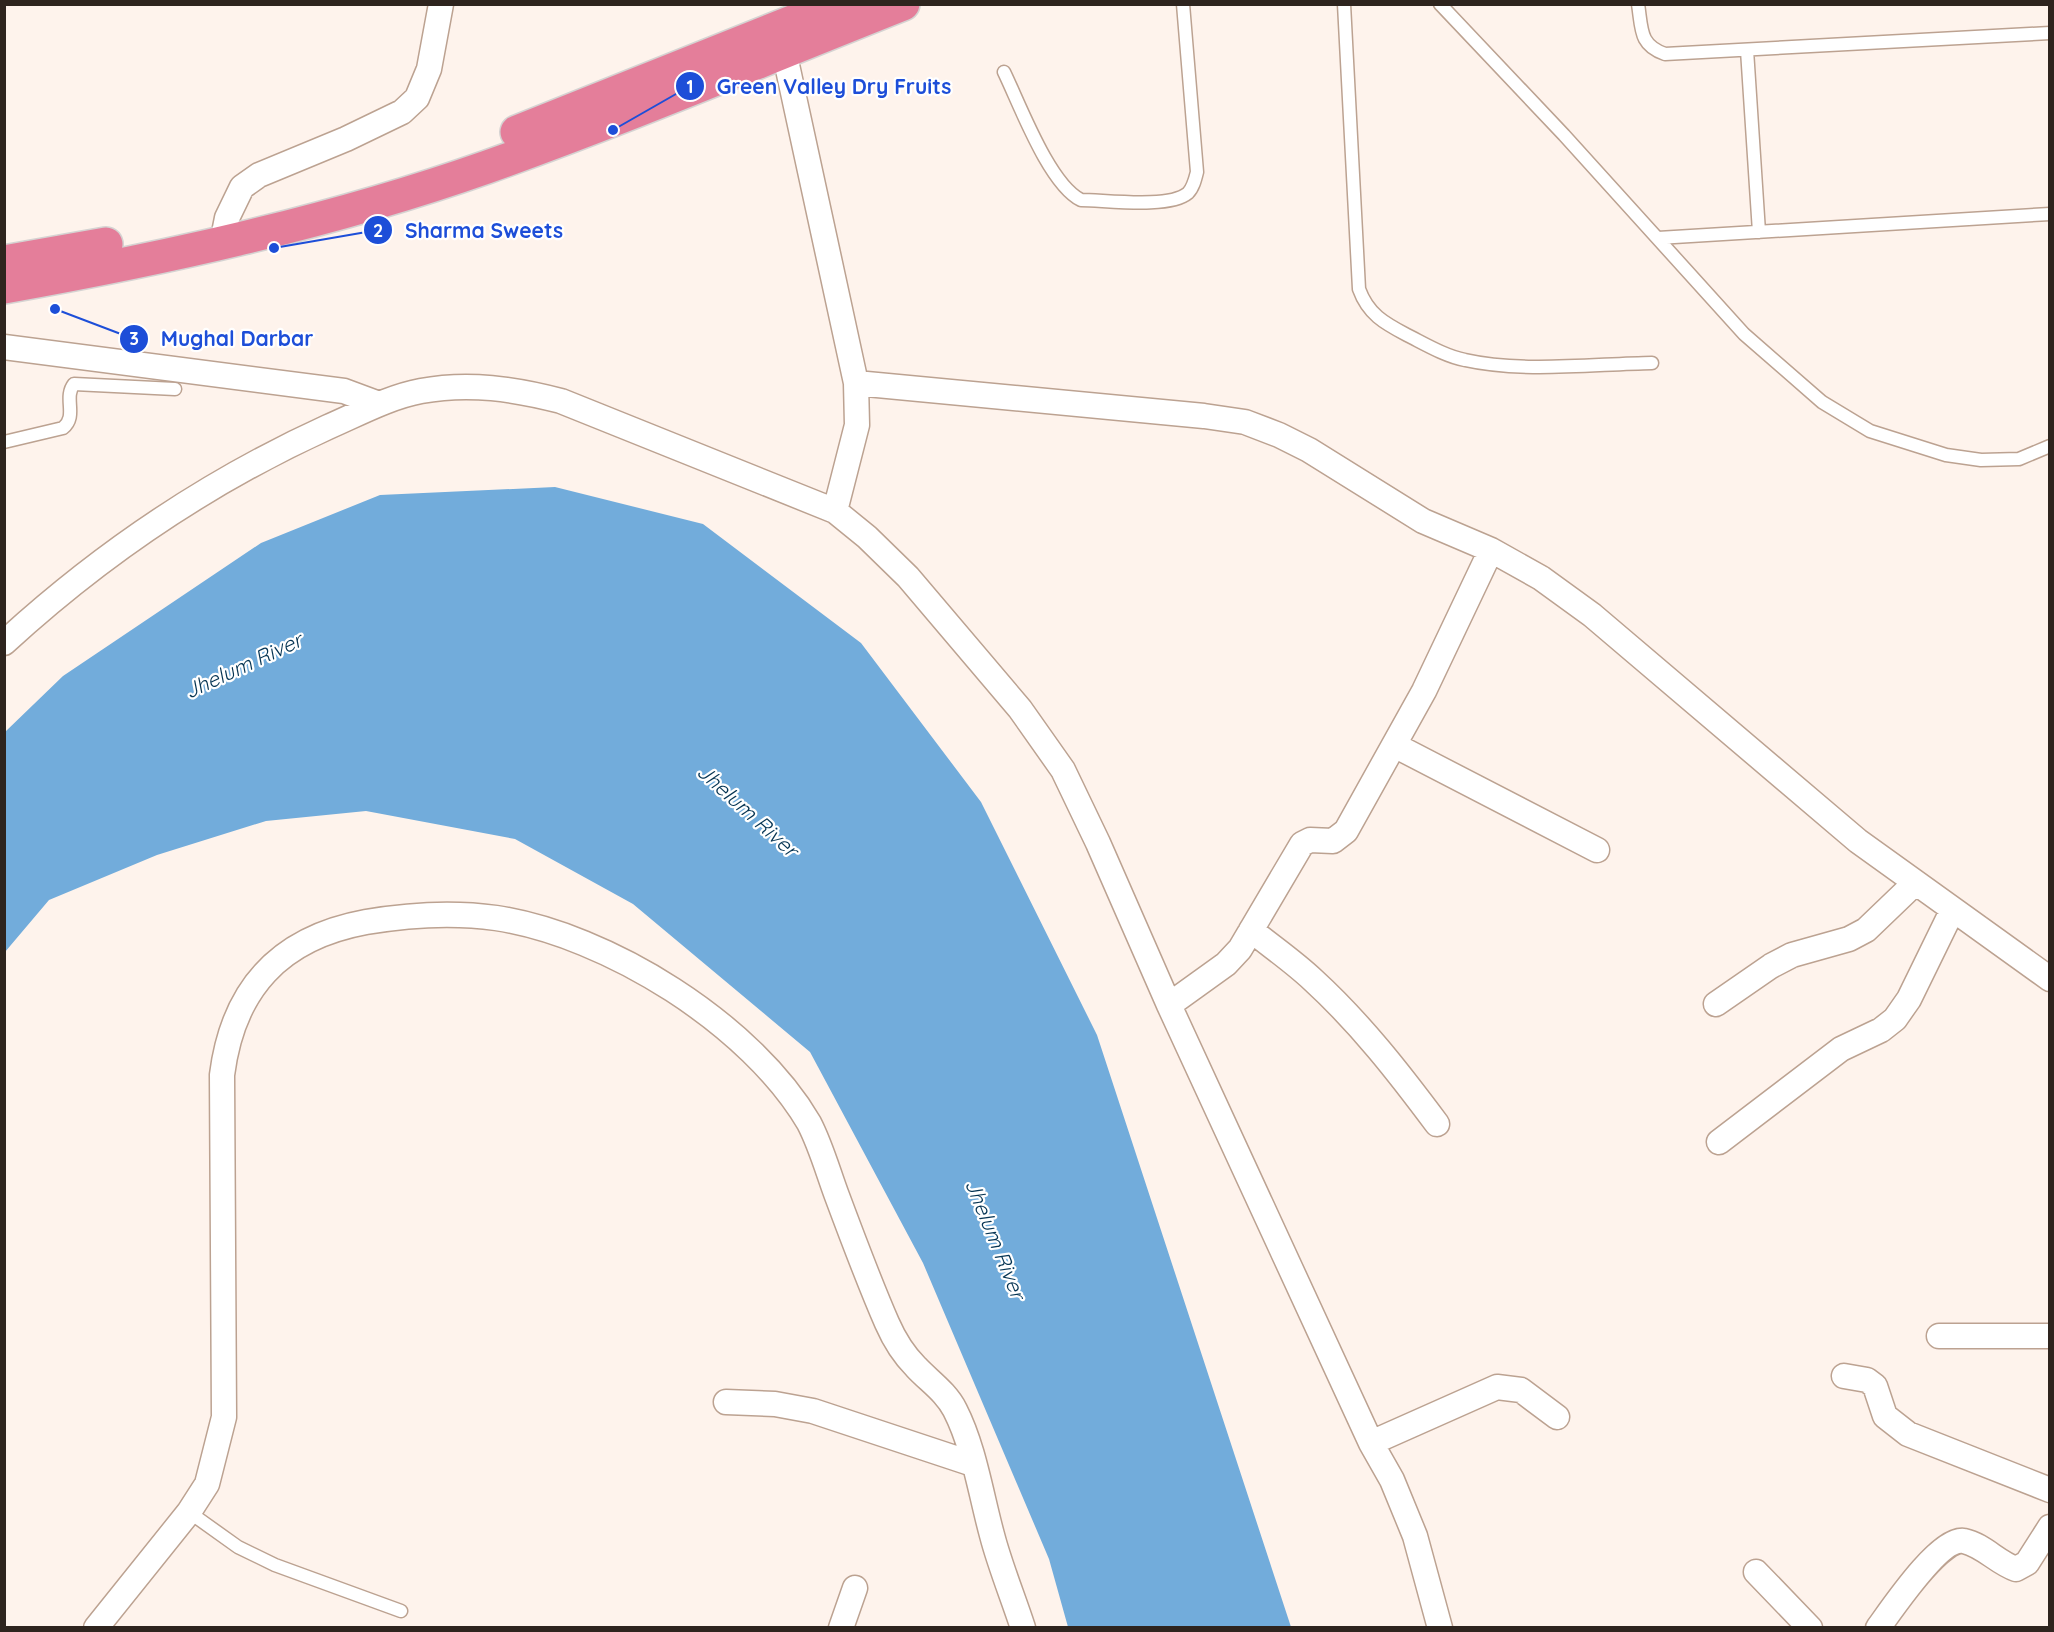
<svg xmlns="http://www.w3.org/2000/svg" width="2054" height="1632" font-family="Quicksand,sans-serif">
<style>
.water{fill:#72acdb}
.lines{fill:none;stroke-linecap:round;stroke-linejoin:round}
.lane-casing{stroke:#bca291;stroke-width:15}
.street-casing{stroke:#bca291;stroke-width:27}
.highway-casing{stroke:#d5d3d2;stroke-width:36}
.lane{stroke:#fff;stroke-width:12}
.street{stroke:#fff;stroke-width:24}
.highway{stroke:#e47e9a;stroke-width:33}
.labels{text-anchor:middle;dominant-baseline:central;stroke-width:4.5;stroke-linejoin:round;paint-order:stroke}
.water-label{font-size:21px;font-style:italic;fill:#053453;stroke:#fff}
.leader{fill:none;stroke:#1d4ed8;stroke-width:2}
.callout-dot{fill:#1d4ed8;stroke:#fff;stroke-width:2}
.mark-label{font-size:18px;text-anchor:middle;font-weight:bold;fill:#fff}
.callout-label{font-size:21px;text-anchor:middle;font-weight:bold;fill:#1d4ed8;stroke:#fff;stroke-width:4.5;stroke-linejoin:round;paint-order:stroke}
</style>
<rect width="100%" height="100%" fill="#fef3ec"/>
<path class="water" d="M555 487 703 524 861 643 981 802 1097 1035 1291 1627H1068L1049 1559 923 1263 810 1052 633 904 515 839 366 811 266 821 157 855 49 900 5 952V732L63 676 261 543 380 495Z"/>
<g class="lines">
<g class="lane-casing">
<path id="lane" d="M1344 4 1359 289C1368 314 1384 323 1407 335 1425 344 1445 356 1465 360 1523 373 1593 364 1652 363
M1440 4 1564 135 1744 334 1822 402 1870 431 1946 455 1981 460 2019 459 2050 446
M1638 4C1642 29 1639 45 1665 54L2050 33
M1747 50 1759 232
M1004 72C1020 105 1049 184 1081 200 1105 200 1169 209 1188 193 1193 188 1195 180 1197 172L1183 4
M1658 238 2050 214
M4 442 63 428C78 416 63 398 74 384L175 389
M189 1512 238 1547 275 1565 401 1611"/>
</g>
<g class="street-casing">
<path id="street" d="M784 51 856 383 857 425 835 511
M222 243 227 218 242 187 259 175 346 139 402 112 417 98 429 69 441 4
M4 347 344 391 379 404
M856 383 1204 416 1245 422 1279 435 1309 450 1423 521 1491 550 1541 578 1592 615 1858 841 2050 979
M4 643C102 553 207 482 328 427 358 414 389 397 421 391 469 382 515 389 561 401L835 511 867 537 908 577 1020 709 1063 770 1098 843 1169 1005 1371 1443 1392 1480 1415 1536 1440 1628
M1394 745 1597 850
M1251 930C1272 947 1294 962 1313 980 1360 1023 1399 1073 1437 1124
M1716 1004 1771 966 1792 955 1849 939 1866 930 1915 883
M1169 1005 1226 964 1240 949 1302 844 1310 840 1333 841 1346 831 1424 691 1491 550
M1719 1142 1841 1049 1881 1030 1895 1019 1909 999 1952 911
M1939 1336H2050
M1844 1376 1867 1380 1875 1386 1885 1416 1908 1434 2050 1490
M726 1402 775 1404 813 1411 973 1464
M1371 1443 1497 1387 1521 1390 1557 1417
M1756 1572 1810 1628
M96 1628 189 1512 207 1484 224 1417 222 1075C233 989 279 938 366 922 407 915 454 912 496 918 608 935 751 1024 809 1123 821 1146 828 1172 837 1196 853 1239 869 1282 887 1323 894 1339 904 1355 916 1367 929 1381 946 1392 955 1410 974 1447 981 1495 992 1535 1000 1566 1013 1597 1023 1628
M841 1628 855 1588
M1878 1628C1892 1609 1940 1537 1964 1541 1983 1545 1998 1563 2016 1569L2027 1563 2050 1527"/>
</g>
<g class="highway-casing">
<path id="highway" d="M517 132 837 4
M4 262 106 244
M4 287C167 258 331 222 487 167 627 117 764 59 903 4"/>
</g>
<use href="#lane" class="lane"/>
<use href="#street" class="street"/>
<use href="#highway" class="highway"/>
</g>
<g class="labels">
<g class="water-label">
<text transform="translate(243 665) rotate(-25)">Jhelum River</text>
<text transform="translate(748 810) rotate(42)">Jhelum River</text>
<text transform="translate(996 1239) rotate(68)">Jhelum River</text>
</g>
</g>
<path class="leader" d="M613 130L690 86M274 248L378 230M55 309L134 339"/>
<g class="callout-dot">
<circle cx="613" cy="130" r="6"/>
<circle cx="274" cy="248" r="6"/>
<circle cx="55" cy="309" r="6"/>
<circle cx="690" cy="86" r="15"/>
<circle cx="378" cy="230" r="15"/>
<circle cx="134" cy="339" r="15"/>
</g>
<g class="mark-label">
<text x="690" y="93">1</text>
<text x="378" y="237">2</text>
<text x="134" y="345">3</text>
</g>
<g class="callout-label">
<text x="834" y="94">Green Valley Dry Fruits</text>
<text x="484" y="238">Sharma Sweets</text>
<text x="237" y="346">Mughal Darbar</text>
</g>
<rect width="2054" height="1632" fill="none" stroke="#2e241e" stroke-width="12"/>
</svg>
